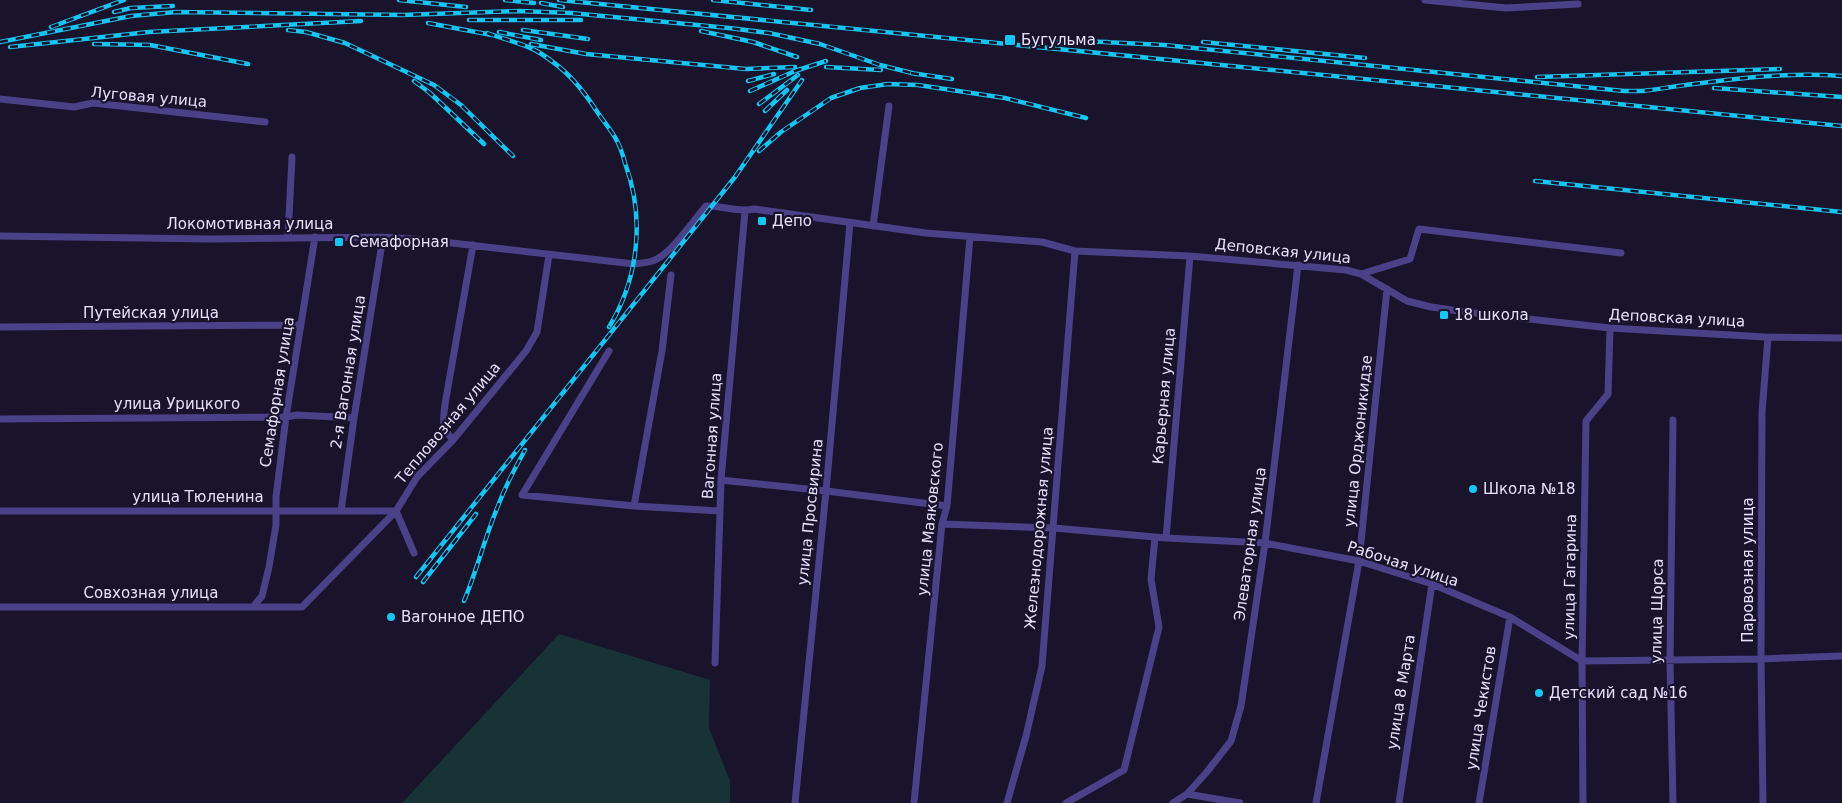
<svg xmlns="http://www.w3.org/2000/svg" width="1842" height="803" font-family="'DejaVu Sans',sans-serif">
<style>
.green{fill:#173335}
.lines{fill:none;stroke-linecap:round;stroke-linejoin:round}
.street{stroke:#4b4188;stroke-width:7}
.rail-casing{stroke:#17c5f2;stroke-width:4.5}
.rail{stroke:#1a132c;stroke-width:2.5;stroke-dasharray:8;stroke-linecap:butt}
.poi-dot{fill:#17c5f2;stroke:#1a132c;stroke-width:2}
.labels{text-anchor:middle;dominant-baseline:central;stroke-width:4.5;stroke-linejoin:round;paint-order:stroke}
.poi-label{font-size:15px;fill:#e6e0fd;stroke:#1a132c;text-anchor:start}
.street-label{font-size:15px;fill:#e6e0fd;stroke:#1a132c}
</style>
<rect width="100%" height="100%" fill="#1a132c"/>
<path class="green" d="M559 634 710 680 709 728 730 781V803H402Z"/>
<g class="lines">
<path class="street" d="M1425 0 1506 8 1578 4
M0 99 74 107 93 103 265 122
M873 226 889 106
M0 236 211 239 383 237 426 240 634 264C642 263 650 263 657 259 675 249 692 222 706 206 722 205 737 213 754 209L926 233 1042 242 1075 251 1190 256 1346 270 1361 274 1407 301 1431 307 1466 312 1610 328 1765 337 1842 338
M288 237 292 157
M1361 274 1410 259 1419 229 1621 253
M671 275 662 351 634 506 720 511
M0 327 301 325
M609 351 522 495 634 506
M0 419 286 417 297 415 354 418
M1673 420 1670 661 1673 803
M453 440C441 426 443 422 445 404L473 245
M721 480 826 491 947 506
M0 511H396L414 553
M341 511 354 418 383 237
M942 524 1054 528 1166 538 1265 543 1359 561 1432 584 1510 617 1582 661 1761 659 1842 656
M1166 538 1190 256
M0 607H302L396 511 417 477 453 440 526 351 537 332 549 255
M253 607 262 596 269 567 276 525V497L286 417 315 237
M715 663 721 480 745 211
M1187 794 1240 803
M795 803 826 491 850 223
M914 803 942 524 947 506 970 237
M1007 803 1026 736 1042 666 1075 251
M1066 803 1124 770 1159 627 1151 579 1155 537
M1173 803 1187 794 1206 773 1231 741 1241 706 1265 543 1298 265
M1316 803 1359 561 1387 289
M1399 803 1432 584
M1479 803 1510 617
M1583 803 1582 661 1586 421 1608 394 1610 328
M1763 803 1761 659 1762 412 1768 337"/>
<g class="rail-casing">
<path id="rail" d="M399 0 466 7
M505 0 534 3
M559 0 1842 126
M713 0 811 10
M541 3 563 7
M114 12 131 8 173 6
M469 20H581
M428 23 492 35
M51 27 124 0
M288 30 306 32 345 43 434 85 461 105 513 156
M523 30 588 39
M701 31 753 42 797 57
M499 32 541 40
M487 33C503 39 526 44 540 53 567 70 581 87 598 113 604 122 612 131 617 141 621 148 623 156 625 163 645 217 639 278 609 327
M1058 41 1108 42
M0 42 131 16 176 12 403 15 519 11 571 13 729 28 769 33 820 44 880 65 916 74
M1103 42 1164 45 1624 91H1643C1709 82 1776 71 1842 76
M1203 42 1365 58
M94 44 150 45 248 64
M531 44 586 54 746 69 795 67
M10 47 149 32 361 21
M826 67 881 70
M911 73 952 79
M1537 77 1780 69
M414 81 430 93 484 144
M748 81 774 74
M1714 88 1842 97
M750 91 795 71 826 61
M759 104 798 75
M765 111 787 90
M759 151 781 132 831 98 860 88 888 84 918 85 1005 98 1086 118
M1535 181 1842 212
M416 577 735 177 802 80
M423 582 476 514
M464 601C477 570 485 537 498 506 505 487 515 468 525 450"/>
</g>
<use href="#rail" class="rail"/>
</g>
<g class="poi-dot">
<rect x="1004" y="34" width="12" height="12" rx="2.5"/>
<rect x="757" y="216" width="10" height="10" rx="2.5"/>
<rect x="334" y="237" width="10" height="10" rx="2.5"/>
<rect x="1439" y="310" width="10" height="10" rx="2.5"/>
<circle cx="1473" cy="489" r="5"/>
<circle cx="391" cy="617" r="5"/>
<circle cx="1539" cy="693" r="5"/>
</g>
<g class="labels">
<g class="poi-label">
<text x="1021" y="40">Бугульма</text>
<text x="772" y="221">Депо</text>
<text x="349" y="242">Семафорная</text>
<text x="1454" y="315">18 школа</text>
<text x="1483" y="489">Школа №18</text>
<text x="401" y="617">Вагонное ДЕПО</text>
<text x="1549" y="693">Детский сад №16</text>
</g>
<g class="street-label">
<text transform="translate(149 97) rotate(5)">Луговая улица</text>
<text x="250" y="224">Локомотивная улица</text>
<text transform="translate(1283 251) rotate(6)">Деповская улица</text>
<text x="151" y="313">Путейская улица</text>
<text transform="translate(1677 318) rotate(3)">Деповская улица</text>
<text transform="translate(348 372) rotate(-81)">2-я Вагонная улица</text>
<text transform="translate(277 392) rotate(-81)">Семафорная улица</text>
<text transform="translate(1164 396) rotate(-85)">Карьерная улица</text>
<text x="177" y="404">улица Урицкого</text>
<text transform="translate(448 423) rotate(-50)">Тепловозная улица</text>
<text transform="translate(712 436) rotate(-86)">Вагонная улица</text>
<text transform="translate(1358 441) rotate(-84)">улица Орджоникидзе</text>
<text x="198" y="497">улица Тюленина</text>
<text transform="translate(810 512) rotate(-84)">улица Просвирина</text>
<text transform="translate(930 519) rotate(-84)">улица Маяковского</text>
<text transform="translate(1039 528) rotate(-85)">Железнодорожная улица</text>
<text transform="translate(1250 544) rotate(-82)">Элеваторная улица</text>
<text transform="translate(1403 564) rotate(18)">Рабочая улица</text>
<text transform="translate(1748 570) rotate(-90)">Паровозная улица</text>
<text transform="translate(1570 577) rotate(-89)">улица Гагарина</text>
<text x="151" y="593">Совхозная улица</text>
<text transform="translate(1657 611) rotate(-89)">улица Щорса</text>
<text transform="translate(1401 692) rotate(-81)">улица 8 Марта</text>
<text transform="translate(1481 708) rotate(-81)">улица Чекистов</text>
</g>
</g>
</svg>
